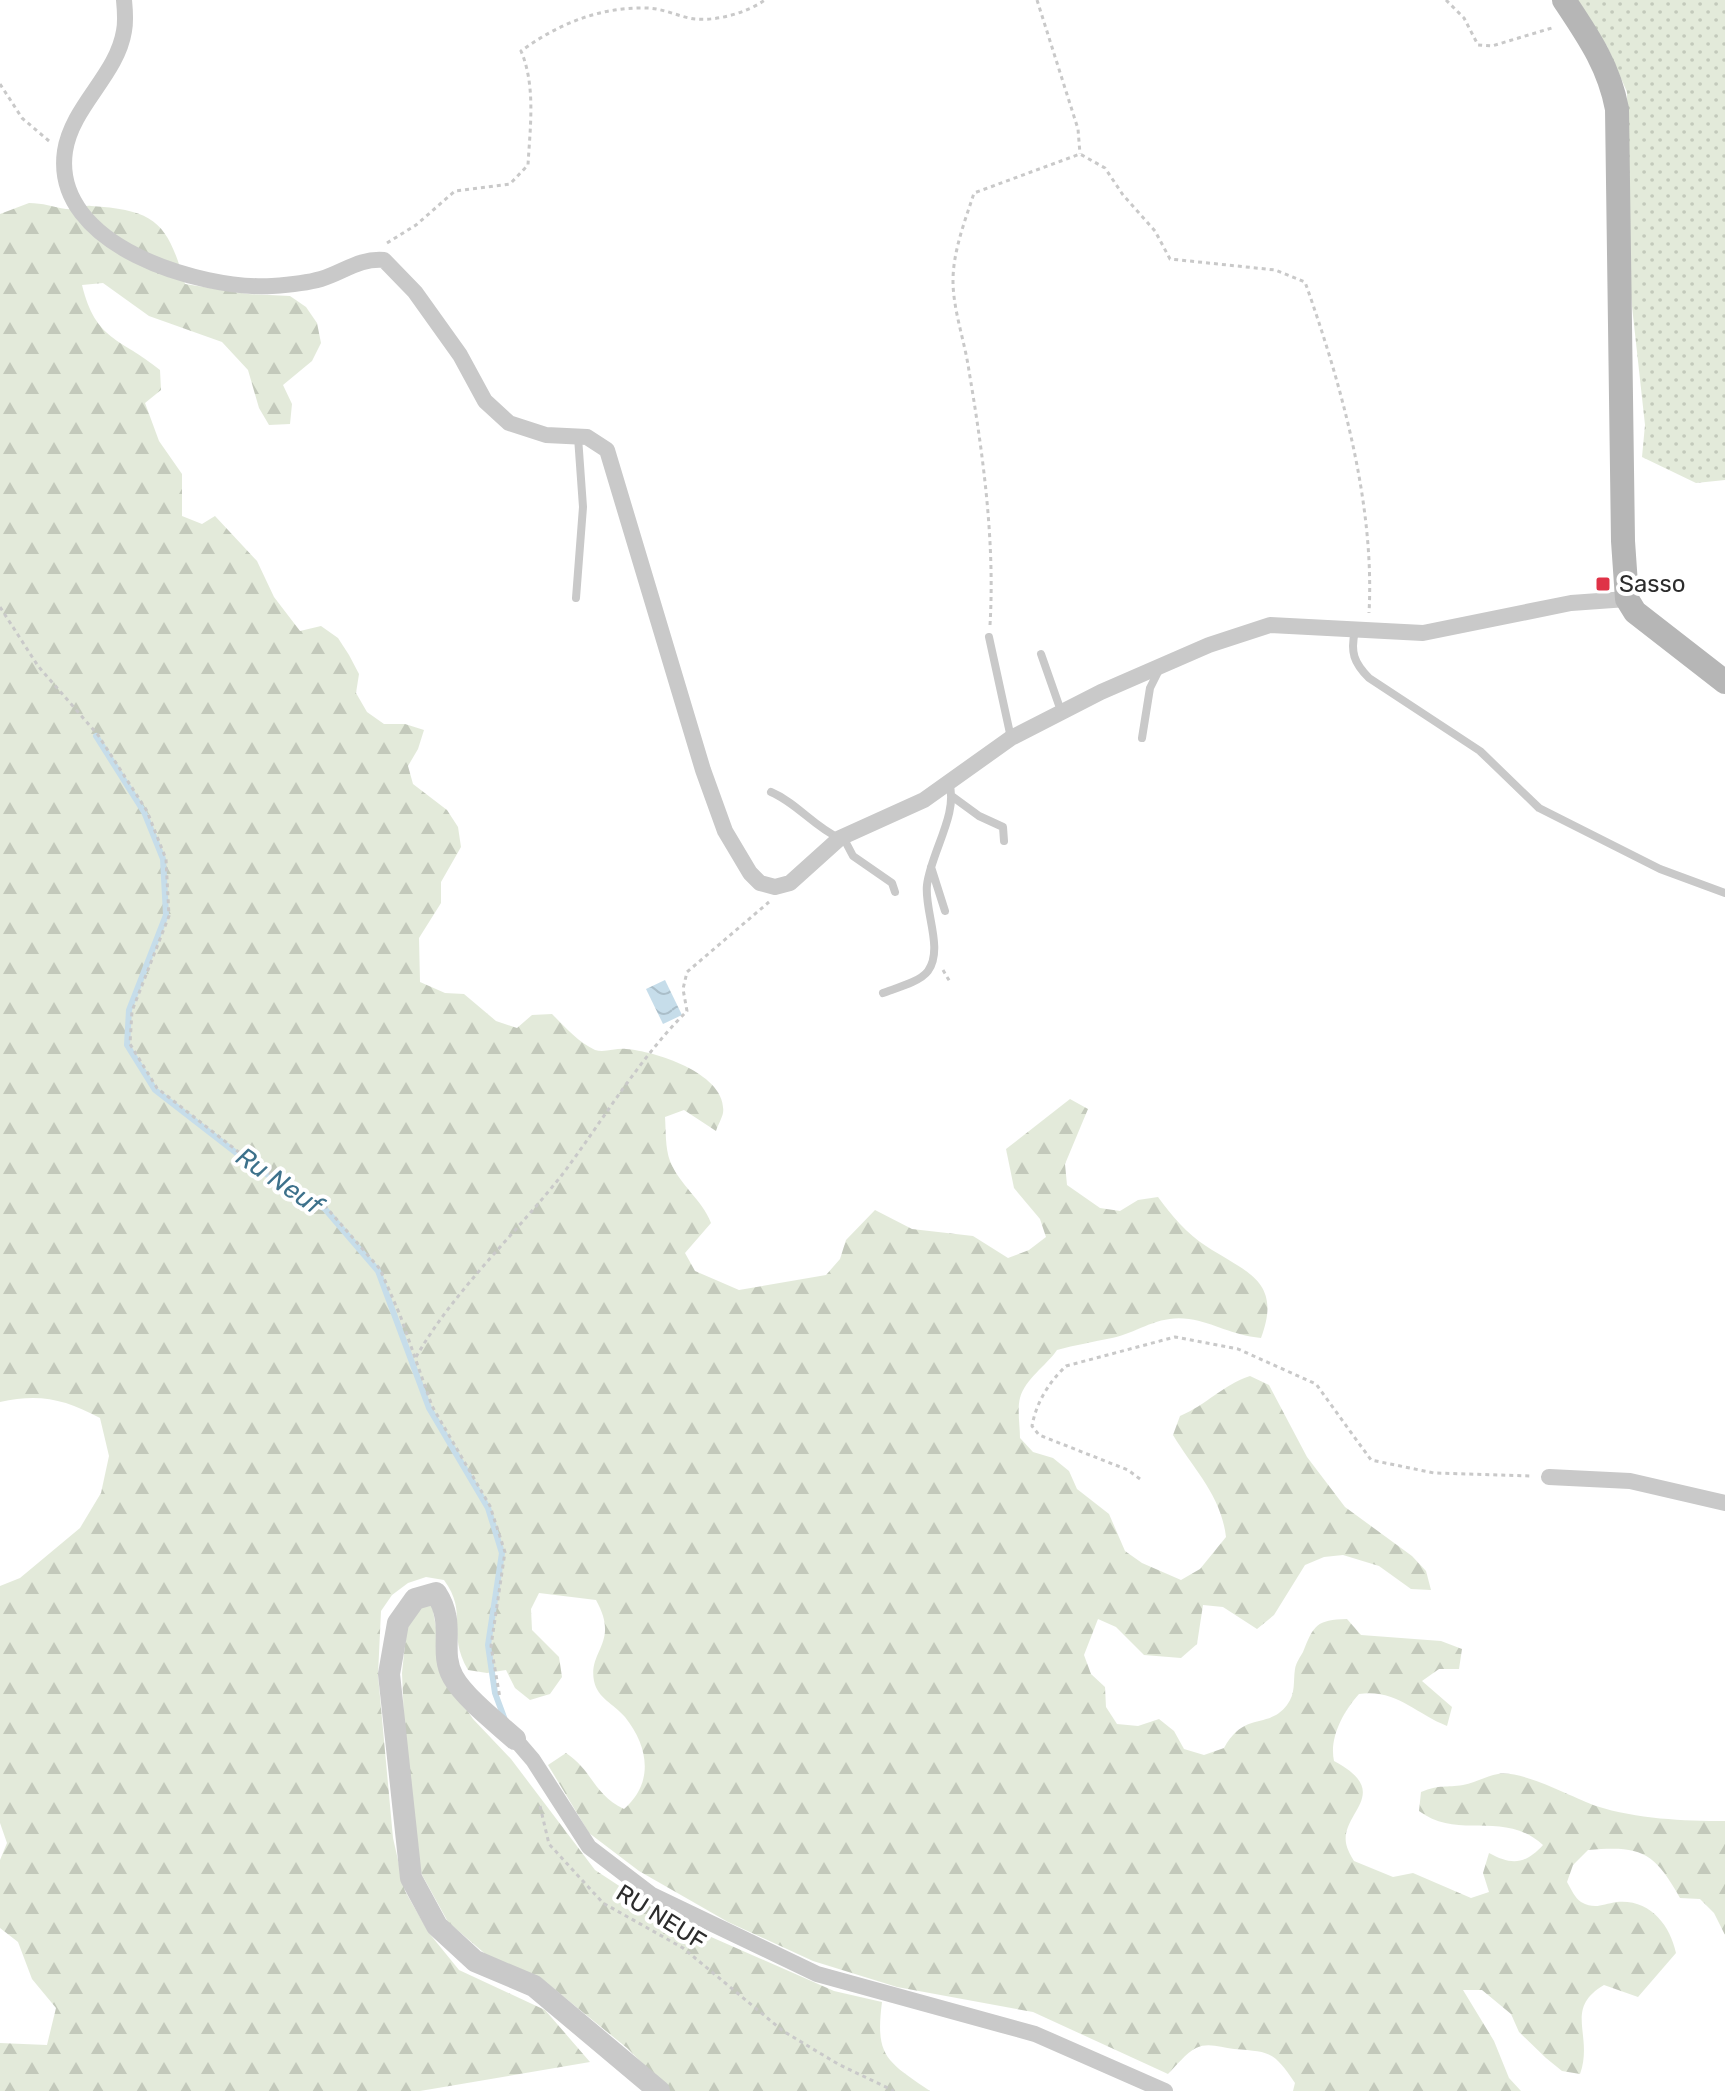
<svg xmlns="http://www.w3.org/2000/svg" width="1725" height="2091" font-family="Rubik,sans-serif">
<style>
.grass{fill:url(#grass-dots)}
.forest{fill:url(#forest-firs)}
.water{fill:url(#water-waves)}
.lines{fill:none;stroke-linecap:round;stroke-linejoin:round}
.stream{stroke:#c6ddea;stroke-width:6}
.path{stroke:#c9c9c9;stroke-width:3;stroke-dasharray:4 4;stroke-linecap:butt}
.service{stroke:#c9c9c9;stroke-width:8}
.minor{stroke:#c9c9c9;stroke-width:16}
.tertiary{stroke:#c9c9c9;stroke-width:22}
.secondary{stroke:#b6b6b6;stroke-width:24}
.poi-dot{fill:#df3247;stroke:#fff;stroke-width:3}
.labels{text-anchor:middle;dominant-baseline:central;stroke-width:8;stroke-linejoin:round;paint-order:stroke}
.poi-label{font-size:24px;fill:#2c2c2c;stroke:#fff;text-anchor:start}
.street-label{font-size:24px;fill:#2c2c2c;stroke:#fff}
.water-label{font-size:26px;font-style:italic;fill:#3d718b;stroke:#fff}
</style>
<defs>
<pattern id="grass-dots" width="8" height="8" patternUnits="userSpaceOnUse" patternTransform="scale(2)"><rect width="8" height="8" fill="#e3eada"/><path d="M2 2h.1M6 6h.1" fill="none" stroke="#c3c9bb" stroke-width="1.8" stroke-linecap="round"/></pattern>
<pattern id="forest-firs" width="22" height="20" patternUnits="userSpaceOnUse" patternTransform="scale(2)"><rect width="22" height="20" fill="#e3eada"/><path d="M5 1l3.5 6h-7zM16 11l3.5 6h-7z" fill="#c3c9bb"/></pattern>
<pattern id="water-waves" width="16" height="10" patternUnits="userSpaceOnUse" patternTransform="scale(2)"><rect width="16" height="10" fill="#c6ddea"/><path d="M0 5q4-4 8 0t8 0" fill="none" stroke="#aabec9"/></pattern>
</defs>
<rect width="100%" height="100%" fill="#fff"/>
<path class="grass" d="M1576 0H1725V480L1696 483 1642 457 1645 425 1630 288 1627 92 1607 46Z"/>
<path class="forest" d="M29 203C43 203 53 207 66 209 74 210 83 205 91 206 157 210 168 224 185 284L248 294 290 296 306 307 317 323 321 343 312 361 283 385 292 404 290 424 269 425 259 408 248 370 222 342 149 316 103 283 82 285C96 342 120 337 160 370L161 390 145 403 159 441 182 474V516L202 524 215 516 257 561 274 597 300 631 321 626 338 638 349 655 359 674 356 693 367 712 384 724H405L424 730 418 749 408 766 413 784 447 810 458 827 461 847 441 882V903L419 938 420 982 445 993 464 994 496 1021 517 1028 532 1015 552 1014C565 1027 578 1042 595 1050 604 1053 616 1048 626 1049 655 1051 728 1074 723 1113 722 1118 718 1125 716 1131L684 1110 665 1117C666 1131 665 1148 670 1161 680 1186 702 1199 711 1223L685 1253 695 1271 739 1290 826 1275 840 1259 846 1240 875 1210 912 1229 973 1236 1008 1258 1029 1250 1046 1237 1040 1219 1014 1188 1006 1149 1070 1099 1088 1109 1065 1164 1067 1185 1100 1208 1120 1211 1138 1200 1158 1197C1171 1215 1187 1234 1206 1246 1245 1272 1283 1280 1261 1338 1231 1335 1215 1323 1189 1319 1159 1314 1139 1332 1112 1338 1093 1342 1075 1345 1057 1350 1046 1366 1025 1379 1020 1398 1017 1409 1020 1426 1020 1438L1033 1452 1053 1458 1069 1471 1077 1489 1109 1514 1125 1551 1142 1563 1181 1580 1200 1569 1226 1537C1221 1495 1194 1470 1173 1435L1180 1416C1206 1405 1223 1385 1250 1376L1269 1385 1307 1457 1345 1507 1412 1556 1426 1571 1431 1590 1411 1589 1379 1566 1343 1555 1324 1557 1305 1565 1274 1615 1257 1629 1223 1607 1203 1605 1197 1644 1181 1658 1144 1655 1116 1627 1098 1619 1084 1655 1091 1674 1105 1687 1106 1707 1117 1724 1138 1726 1159 1719 1174 1731 1184 1749 1204 1755 1224 1748C1245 1710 1268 1730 1287 1705 1296 1693 1293 1682 1295 1669 1296 1663 1300 1657 1303 1652 1314 1625 1316 1620 1347 1619L1361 1635 1441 1641 1462 1649 1459 1669H1439L1422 1681 1452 1707 1447 1726C1414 1713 1397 1689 1359 1694 1343 1712 1329 1738 1334 1761 1394 1793 1341 1812 1346 1843 1347 1849 1351 1856 1354 1861L1393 1877 1413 1873 1471 1898 1489 1892 1483 1873 1489 1853C1511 1865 1525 1865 1543 1845 1504 1809 1459 1841 1419 1811L1421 1792C1440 1784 1446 1788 1463 1785 1475 1783 1486 1776 1498 1774 1523 1770 1571 1797 1596 1806 1637 1819 1683 1821 1725 1821V1935L1714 1913 1700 1899 1680 1898C1653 1850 1640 1846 1588 1850L1573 1865 1567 1882C1571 1889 1575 1898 1581 1902 1596 1910 1602 1904 1617 1902 1650 1899 1670 1925 1676 1953L1638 1997 1604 1985C1563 2009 1594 2035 1580 2074L1562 2071 1546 2058 1519 2032 1511 2014 1482 1990H1463L1494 2041 1509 2078 1521 2091H1293L1295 2083C1273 2051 1271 2052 1234 2049 1221 2048 1209 2042 1196 2048 1186 2053 1176 2066 1168 2074L1033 2012 897 1987 813 1961 728 1922 639 1871 589 1833 548 1765 566 1753C593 1771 593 1794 624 1809 654 1783 649 1747 625 1717 613 1703 598 1699 594 1681 588 1650 620 1643 596 1600L539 1593 531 1609 532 1630 559 1657 562 1677 550 1694 530 1700 515 1688 506 1670 487 1673 468 1670C446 1632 469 1614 444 1580L426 1577 408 1583 392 1595 381 1611 378 1675 393 1838 405 1891 429 1933 459 1970 545 2010 590 2062 420 2091H0V2043L47 2045 56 2008 32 1979 18 1942 0 1928V1860L7 1843 0 1823V1586L20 1578 80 1528 101 1493 109 1456 100 1418C65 1399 39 1393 0 1402V214Z
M432 1605 445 1677 473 1719 511 1759 595 1870 668 1918 834 1991 882 2002C875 2056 886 2061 930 2091H670L627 2048 543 1980 490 1958 448 1922 421 1873 405 1743 402 1673 407 1624 421 1607Z"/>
<path class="water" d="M665 980 682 1015 663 1024 646 989Z"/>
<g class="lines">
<path class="stream" d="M96 736 144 812 163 859 166 915 129 1010 127 1045 155 1090 253 1166 325 1209 378 1271 429 1408 488 1508 502 1553 488 1645 495 1693 505 1720"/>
<path class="path" d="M1037 0 1078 129 1080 154
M1446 0 1464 18 1478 45 1492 46 1555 27
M0 84 22 118 49 141
M387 243 416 225 455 191 510 184 528 165C530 128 536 86 521 51 558 24 599 7 646 8 663 8 679 17 695 19 718 21 746 13 765 0
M0 607 38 666 98 735 147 811 166 859 169 916 132 1011 130 1044 157 1088 254 1164 326 1207 380 1269 400 1315 432 1406 490 1506 505 1552 491 1646 500 1698
M990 625C995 541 983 454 969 371 965 342 953 310 953 281 953 251 965 221 974 193L1080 154 1105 168 1123 195 1155 231 1170 259 1275 270 1305 282C1341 383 1375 504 1369 613
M943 970 950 982
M416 1357C455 1289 517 1233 565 1171 605 1117 639 1059 687 1011L683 989 687 972 769 902
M1140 1479 1128 1470 1039 1435 1032 1426C1036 1403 1049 1382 1066 1366L1175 1337 1238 1349 1316 1384 1371 1460 1434 1473 1531 1476
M540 1806 549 1844 603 1903 683 1948 783 2031 838 2064 894 2091"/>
<path class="service" d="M576 598 583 507 578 437
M1355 631C1350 652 1354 663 1369 678L1480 751 1539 808 1660 869 1725 893
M989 637 1011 738
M1041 654 1061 711
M1142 738 1150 688 1159 670
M771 792C797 803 813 826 839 838
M953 797 979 816 1003 827 1004 841
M843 837 853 856 892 883 895 892
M931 867 945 911
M883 993C896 988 920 982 928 971 944 949 924 910 927 885 931 852 959 813 949 783"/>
<path class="minor" d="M124 0C125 10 126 21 124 31 117 75 72 106 65 151 51 246 201 290 272 286 287 285 307 283 321 279 344 272 359 258 384 260L415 292 460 355 485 401 509 423 546 435 587 437 607 450 703 770 725 831 750 873 760 883 775 887 790 883 840 838 924 800 1011 738 1101 692 1209 645 1270 625 1423 633 1571 603 1627 599
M1549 1477 1630 1481 1725 1503
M515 1739 533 1760 589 1847 652 1895 817 1974 1035 2034 1165 2091"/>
<path class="tertiary" d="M515 1739C497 1723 464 1697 453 1677 438 1650 457 1625 436 1593L415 1599 398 1623 389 1674 411 1878 437 1926 475 1961 534 1986 659 2091"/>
<path class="secondary" d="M1564 0C1588 36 1609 66 1617 109L1623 541 1627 599 1635 612 1725 682"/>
</g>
<rect class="poi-dot" x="1595" y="576" width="16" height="16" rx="4"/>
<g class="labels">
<g class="poi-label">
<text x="1619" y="584">Sasso</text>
</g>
<g class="street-label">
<text transform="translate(661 1917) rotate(32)">RU NEUF</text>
</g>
<g class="water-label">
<text transform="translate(279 1181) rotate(34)">Ru Neuf</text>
</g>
</g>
</svg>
